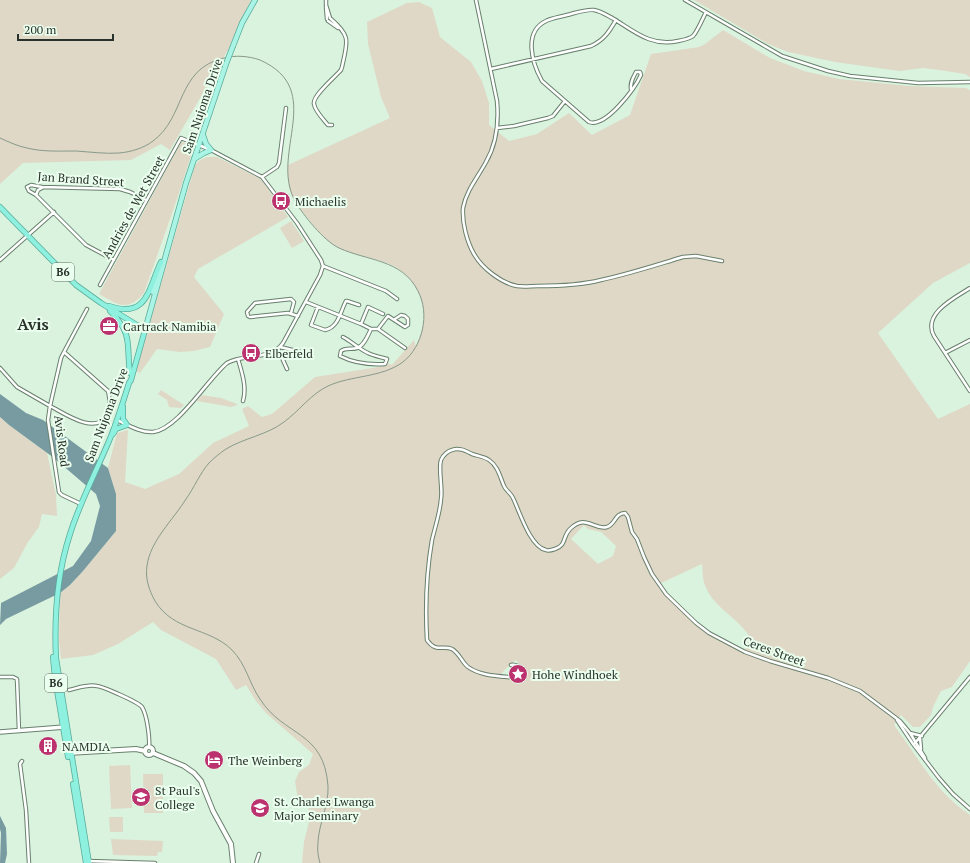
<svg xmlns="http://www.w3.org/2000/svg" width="970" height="863" font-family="'PT Serif',serif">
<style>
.green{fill:#dfd8c6;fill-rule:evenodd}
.water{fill:#789ba2}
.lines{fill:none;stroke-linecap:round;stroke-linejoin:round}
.minor-casing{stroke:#69806d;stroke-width:4.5}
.tertiary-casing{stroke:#69806d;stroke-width:5.5}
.secondary-casing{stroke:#69806d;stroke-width:6}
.primary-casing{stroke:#58ab9a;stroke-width:6}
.trunk-casing{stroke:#58ab9a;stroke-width:6}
.minor{stroke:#fff;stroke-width:2.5}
.tertiary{stroke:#fff;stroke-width:3.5}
.secondary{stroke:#fff;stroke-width:4}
.primary{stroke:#aaf4e6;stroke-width:4.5}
.trunk{stroke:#8ef0de;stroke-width:4.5}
.rail{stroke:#889a8b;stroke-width:1}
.primary-bridge-casing{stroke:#58ab9a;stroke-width:6;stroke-linecap:butt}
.primary-bridge{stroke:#aaf4e6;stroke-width:4.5}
.labels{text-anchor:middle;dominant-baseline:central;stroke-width:4;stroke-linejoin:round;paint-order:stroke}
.shield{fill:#ebffee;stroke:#637066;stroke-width:1}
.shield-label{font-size:11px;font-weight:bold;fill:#29322b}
.street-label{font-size:12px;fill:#29322b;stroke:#ebffee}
.poi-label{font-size:12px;fill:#29322b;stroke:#ebffee;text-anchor:start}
.district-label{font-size:16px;font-weight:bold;fill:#29322b;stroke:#ebffee}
</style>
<rect width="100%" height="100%" fill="#daf3de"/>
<path class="green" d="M0 0H251L238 28 233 41 170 150 161 144 131 160 23 163 0 184Z
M694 0H970V77L965 74 939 70 923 68 899 71 835 62 788 52 768 44Z
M419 2 432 8 440 37 471 62 482 81 489 103V125L509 141 537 134 569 113 592 135 630 115 651 54 699 47 705 44 723 30 770 58 804 71 839 79 909 86 966 88 970 90V263L933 283 878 333 938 419 970 404V661L952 687 941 691 933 707 931 715 920 727H913L901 715 894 725C918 757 936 793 970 815V863H302L304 842 310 818 308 805H302L298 800 295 781 299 772 309 765 313 754 266 713 256 701 246 685 236 690 216 659 161 630 153 622 118 644 93 655 61 659 59 640 60 593 70 585 83 571 116 531V494L108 468 117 433 128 430 125 482 145 489 179 474 213 443 249 426 242 409 248 406 262 417 272 414 315 377 385 366 388 363 392 365 414 340 416 347C419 338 423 329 424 320 425 296 410 271 387 263 371 257 352 255 337 247 324 240 315 227 305 215 292 199 286 186 288 165L390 118 381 97 368 44 367 22 407 3ZM584 525 588 529 601 532 616 546 613 556 598 564 571 539ZM702 564C703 571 702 578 705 585 712 606 736 617 748 634V640L745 651 700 627 666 594 659 584ZM516 660 525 670V675L519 679 500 676C504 669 510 665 516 660Z
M182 141C187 145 192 146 192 153L177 199 144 293C128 312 118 305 99 294Z
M207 157H217L261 179 288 217 198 269 194 277 224 314 210 347 194 351 180 352 157 349 140 373 136 371 195 165 200 160Z
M291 221 304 241 292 248 280 228Z
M161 390 184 405 181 408 169 407 167 400 158 394Z
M202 395 221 398 237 404V405L231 407 197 401Z
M0 417 9 425 47 453 56 495 57 516 42 514 39 527 28 542 14 568 0 579Z
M130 765 132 808 111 809 109 766Z
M143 774H163V813H144Z
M109 817H123V832H110Z
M111 839 163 841 162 852H158L157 856 113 855Z"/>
<path class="water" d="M0 394 26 413 43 420 108 468 116 494V531L83 571 70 585 60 593 6 619 0 625 1 603 73 566 91 541 100 506 96 494 54 458 9 425 0 417Z
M0 816 6 828 7 854 5 863H0L1 833 0 829Z"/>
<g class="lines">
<g class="minor-casing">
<path id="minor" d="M326 0V5L330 18
M476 0 497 101C499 123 497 143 486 162 478 177 466 191 463 208 462 223 467 242 474 254 482 268 501 283 517 286 524 287 531 286 538 286 559 286 581 285 601 280 629 274 656 265 683 257L696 256 722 261
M685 0 782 56 828 71 850 76 918 83 970 82
M326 7 327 19
M331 19C352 37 347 42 342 67L341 70C335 77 312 96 314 104 315 111 323 119 328 125H332
M328 21 338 28
M491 69 591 46C604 40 609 32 616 20
M631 89C630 82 633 78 636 72H640L641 75C635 88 606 128 589 122L542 81C532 63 523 32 546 21 552 18 560 17 567 15 575 13 586 9 594 10 601 11 608 16 614 19 635 32 652 47 678 41 683 40 689 39 693 36 697 32 703 18 706 12
M497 128 514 126 548 118 553 116 565 101
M262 177 277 167 279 163 286 108
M36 195 38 190 42 188
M0 260 54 212
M114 260 86 245 36 195 29 191 27 187 31 185 42 187 120 189 130 192 146 200
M323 266 386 291 397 299
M100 285 181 138 211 150 262 177 297 223 321 260 323 266 320 275 283 343C271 361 244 353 227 363 207 380 178 429 153 432 141 433 128 425 117 420
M970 288C954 298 922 314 934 336L970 391
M306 302 361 324 371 329
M318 307 311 325 325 330C339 327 340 312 346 301H347L359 305
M291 313 294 302 291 299 255 303 247 312 248 316 250 317 288 313 298 316
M361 324 368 307 383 314
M371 329H378L405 348
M378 329 388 316 405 327 408 325V319L405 316 401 315 395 319
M343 337C351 341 359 349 368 353 374 356 381 357 387 359L385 364C370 365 354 363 340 356L341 351C346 347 351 350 357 348 364 346 368 335 371 329
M280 347 309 354
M278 349 287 369
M64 352 108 391C110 399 111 409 107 416 94 435 64 413 50 406L61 358 64 352 87 309
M945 353 970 340
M238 359C242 373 247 387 243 401
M0 368 17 387 50 406 48 420 59 492 62 495 81 504
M511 665C515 664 522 667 524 671L519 678C503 676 482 677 468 667 462 662 459 653 452 649 443 645 436 653 427 640 425 605 426 575 432 540 435 527 440 513 441 499 443 488 438 469 441 460 443 455 448 451 452 450 459 447 466 451 472 454 478 456 485 457 489 460 498 466 500 477 504 486 506 491 511 493 513 498 519 510 530 547 546 550 548 551 552 550 555 549 567 545 562 537 570 529 586 513 594 531 607 527 615 525 615 513 625 513L628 517 632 532 637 539 644 557 652 574 666 594 696 623 709 633 745 652 770 661 828 678 860 691 900 721 910 733 925 758
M0 677H13L17 679 19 731
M69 690C78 688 88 684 97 686 104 687 138 702 142 707 147 715 150 738 149 747
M897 720 913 744 939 778 953 794 970 809
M910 733 922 736
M920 738 921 749
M915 743 970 677
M22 761 20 764 26 810 29 863
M88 861 155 863
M256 863 259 854"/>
</g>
<g class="tertiary-casing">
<path id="tertiary" d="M0 732 65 727"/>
</g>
<g class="secondary-casing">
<path id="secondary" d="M145 751a4 4 0 1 1 8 0a4 4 0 1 1-8 0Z
M68 753 136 749 145 751
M153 753 184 766 194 773 201 781 213 811 231 844 233 863"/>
</g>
<g class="primary-casing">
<path id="primary" d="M233 46 242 23 255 0
M194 159 204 153 211 150 206 144 203 135
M153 292 158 272
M145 330 186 183 226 64"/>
</g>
<g class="trunk-casing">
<path id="trunk" d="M0 207 76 285 101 303 145 330 131 380 129 383C123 402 117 422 109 441 96 472 80 502 70 534 57 574 54 616 56 658L89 863
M109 306C148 319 148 289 161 262
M110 311C134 335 126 345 130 373
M113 434 116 429 127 425 123 419V407
M53 657 55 678 68 757
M73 784 86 863"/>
</g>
<use href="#minor" class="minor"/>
<use href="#tertiary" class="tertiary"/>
<use href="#secondary" class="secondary"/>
<use href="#primary" class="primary"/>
<use href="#trunk" class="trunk"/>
<path class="rail" d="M0 138C9 142 17 146 27 148 43 152 60 151 76 151 91 152 105 154 119 153 131 152 144 148 153 141 186 117 176 69 224 58 235 55 249 56 260 60 327 90 269 153 295 201 303 215 324 241 339 248 367 261 402 259 418 291 430 314 423 346 403 362 381 378 352 375 328 386 311 394 299 411 284 422 267 435 244 438 226 449 220 453 214 458 209 463 200 473 194 488 186 499 173 520 150 541 147 566 145 578 149 590 155 601 174 632 209 627 232 650 246 664 249 683 260 699 284 737 324 730 328 786 329 805 319 823 318 842 317 849 318 856 320 863"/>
<g class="primary-bridge-casing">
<path id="primary-bridge" d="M226 64 233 46"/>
</g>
<use href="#primary-bridge" class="primary-bridge"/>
</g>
<defs>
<g id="bus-disc" transform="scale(1)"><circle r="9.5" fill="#bc326e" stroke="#ebffee"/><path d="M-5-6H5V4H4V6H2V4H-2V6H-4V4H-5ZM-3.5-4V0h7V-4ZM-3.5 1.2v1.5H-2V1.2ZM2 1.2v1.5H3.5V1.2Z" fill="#fff"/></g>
<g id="office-disc" transform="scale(1)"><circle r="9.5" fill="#bc326e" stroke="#ebffee"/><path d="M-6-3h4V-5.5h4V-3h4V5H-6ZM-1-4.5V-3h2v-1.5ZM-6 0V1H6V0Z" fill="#fff"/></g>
<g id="sight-disc" transform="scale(1)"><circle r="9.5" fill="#bc326e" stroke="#ebffee"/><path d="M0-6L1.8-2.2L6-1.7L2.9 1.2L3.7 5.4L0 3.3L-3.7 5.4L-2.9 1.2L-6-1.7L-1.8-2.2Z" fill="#fff"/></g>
<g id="building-disc" transform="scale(1)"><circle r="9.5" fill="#bc326e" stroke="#ebffee"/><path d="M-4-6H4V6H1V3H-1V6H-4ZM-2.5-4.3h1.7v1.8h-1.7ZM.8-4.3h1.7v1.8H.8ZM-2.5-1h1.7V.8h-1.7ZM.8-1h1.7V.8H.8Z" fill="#fff"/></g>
<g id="hotel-disc" transform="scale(1)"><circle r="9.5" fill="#bc326e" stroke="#ebffee"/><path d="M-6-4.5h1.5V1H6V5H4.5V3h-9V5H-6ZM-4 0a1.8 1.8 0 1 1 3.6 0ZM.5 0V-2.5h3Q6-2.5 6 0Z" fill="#fff"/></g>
<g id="school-disc" transform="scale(1)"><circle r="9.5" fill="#bc326e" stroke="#ebffee"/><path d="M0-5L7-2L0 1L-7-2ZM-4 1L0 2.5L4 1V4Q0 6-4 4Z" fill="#fff"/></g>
<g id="university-disc" transform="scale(1)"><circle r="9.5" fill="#bc326e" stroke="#ebffee"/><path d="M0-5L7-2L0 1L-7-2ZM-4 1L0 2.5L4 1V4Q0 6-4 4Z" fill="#fff"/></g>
</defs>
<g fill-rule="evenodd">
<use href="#bus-disc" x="281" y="201"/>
<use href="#office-disc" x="109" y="326"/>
<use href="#bus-disc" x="251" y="353"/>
<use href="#sight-disc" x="518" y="674"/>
<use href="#building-disc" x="48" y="746"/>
<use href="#hotel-disc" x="214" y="760"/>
<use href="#school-disc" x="141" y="797"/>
<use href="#university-disc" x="260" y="808"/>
</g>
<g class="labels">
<g class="shield">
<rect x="52" y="263" width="22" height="18" rx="3"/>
<rect x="45" y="674" width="22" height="18" rx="3"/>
</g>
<g class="shield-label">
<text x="63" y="272">B6</text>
<text x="56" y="683">B6</text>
</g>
<g class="street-label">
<text transform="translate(202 106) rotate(-71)">Sam Nujoma Drive</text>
<text transform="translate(81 179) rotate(4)">Jan Brand Street</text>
<text transform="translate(133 207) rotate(-61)">Andries de Wet Street</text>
<text transform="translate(106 415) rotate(-69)">Sam Nujoma Drive</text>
<text transform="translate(62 441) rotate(83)">Avis Road</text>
<text transform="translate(774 651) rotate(20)">Ceres Street</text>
</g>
<g class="poi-label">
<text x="295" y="201">Michaelis</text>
<text x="123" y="326">Cartrack Namibia</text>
<text x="265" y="353">Elberfeld</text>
<text x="532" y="674">Hohe Windhoek</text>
<text x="62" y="746">NAMDIA</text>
<text x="228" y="760">The Weinberg</text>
<text x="155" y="790">St Paul's<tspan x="155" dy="14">College</tspan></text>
<text x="274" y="801">St. Charles Lwanga<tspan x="274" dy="14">Major Seminary</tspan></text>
</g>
<g class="district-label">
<text x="33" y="324">Avis</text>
</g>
</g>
<path d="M18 34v6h95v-6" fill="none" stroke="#29322b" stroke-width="2"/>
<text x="24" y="34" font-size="12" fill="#29322b" stroke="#ebffee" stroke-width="3" paint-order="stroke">200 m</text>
</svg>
